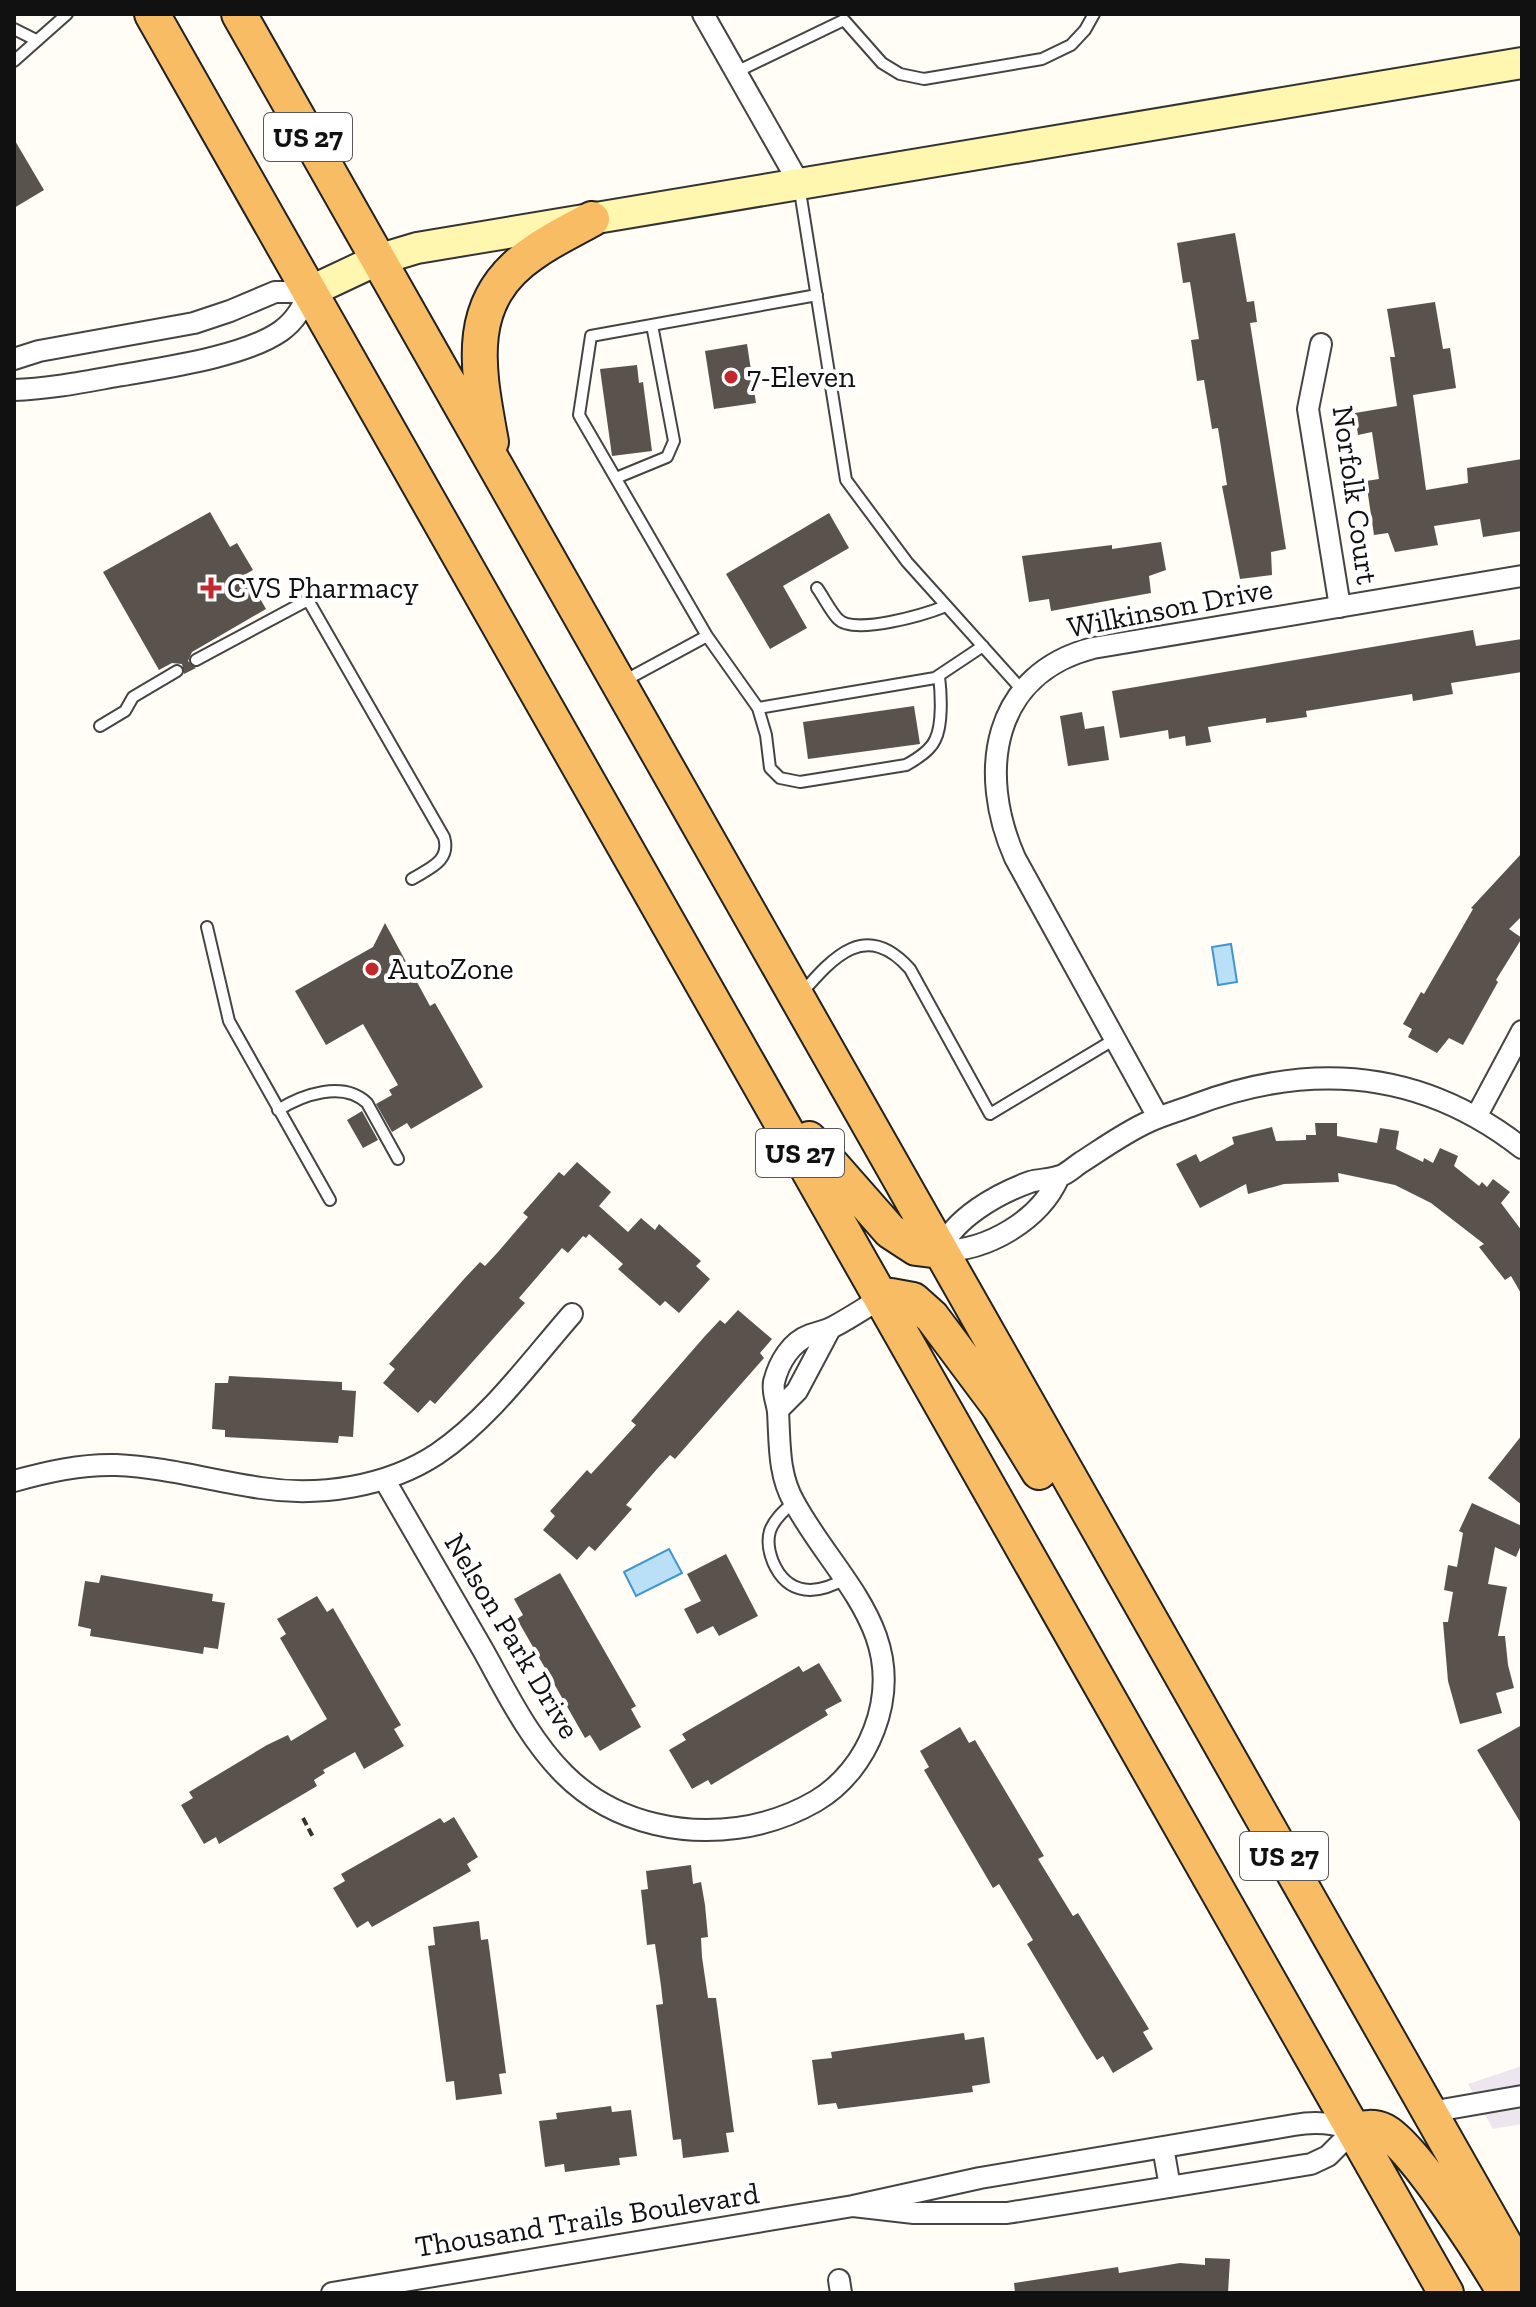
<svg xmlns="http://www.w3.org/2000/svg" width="1536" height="2307" font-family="'Zilla Slab',serif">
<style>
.industrial{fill:#eee6ef}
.water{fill:#b9e0f7;stroke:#3f96cf;stroke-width:2}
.building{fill:#5a524d}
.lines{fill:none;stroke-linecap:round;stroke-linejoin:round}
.service-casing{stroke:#444;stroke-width:14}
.minor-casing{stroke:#444;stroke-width:24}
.secondary-casing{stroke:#333;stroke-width:34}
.trunk-casing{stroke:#222;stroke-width:38}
.path{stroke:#333;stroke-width:4;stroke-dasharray:8 4;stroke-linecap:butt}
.service{stroke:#fff;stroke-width:10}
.minor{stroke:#fff;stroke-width:20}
.secondary{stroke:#fff6b0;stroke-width:30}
.trunk{stroke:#f7bc64;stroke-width:34}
.poi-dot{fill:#c4262e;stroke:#fff;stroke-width:3}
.labels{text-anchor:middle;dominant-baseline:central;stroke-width:8;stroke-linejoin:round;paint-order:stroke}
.shield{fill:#fff;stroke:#585858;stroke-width:2}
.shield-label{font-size:28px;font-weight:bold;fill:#111}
.poi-label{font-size:30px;fill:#111;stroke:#fff;text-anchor:start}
.street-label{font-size:30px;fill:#111;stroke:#fff}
</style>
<rect width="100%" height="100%" fill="#fffdf5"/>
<path class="industrial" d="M1522 2066V2124L1493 2129 1468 2084Z"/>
<path class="water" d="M1231 944 1237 982 1218 985 1212 947Z
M669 1549 682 1573 636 1596 624 1572Z"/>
<path class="building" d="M14 139 44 190 14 208Z
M1235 233 1247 302 1254 301 1257 322 1250 323 1286 549 1271 552 1272 575 1240 579 1222 486 1227 485 1218 428 1212 429 1204 380 1197 381 1191 340 1199 339 1190 282 1183 283 1177 243Z
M1435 302 1443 349 1450 348 1456 388 1413 395 1426 490 1468 483 1467 468 1522 459V531L1483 537 1480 519 1434 526 1438 545 1395 552 1388 533 1374 535 1366 481 1379 479 1372 432 1358 435 1355 413 1397 406 1390 357H1395L1387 309Z
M747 344 756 403 714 409 705 351Z
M637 365 639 383 643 382 652 451 612 456 600 369Z
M210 512 230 547 237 543 253 570 246 574 266 609 192 652 188 661 196 668 184 674 182 664 172 663 159 670 103 572Z
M829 513 849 548 783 586 807 628 770 649 726 574Z
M1161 542 1166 570 1149 576 1151 593 1051 611 1049 599 1029 602 1022 556 1112 545V549Z
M1473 630 1476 646 1522 639V672L1451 683 1453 694 1413 701 1412 694 1306 711 1307 717 1266 723V718L1208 727 1211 742 1186 746 1185 736 1169 739 1168 730 1120 738 1112 691Z
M914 706 920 744 808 759 803 722Z
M1082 712 1085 729 1104 726 1109 760 1068 766 1060 716Z
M1522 853V916L1509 929 1522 938 1496 980 1498 982 1463 1045 1449 1038 1437 1053 1408 1037 1412 1029 1403 1024 1421 992 1424 994 1473 909 1471 908Z
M385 923 430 1006 435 1003 483 1087 411 1129 407 1123 392 1132 376 1104 392 1095 389 1090 398 1085 363 1024 326 1045 295 991 373 947Z
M362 1111 378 1140 363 1148 347 1120Z
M1315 1123H1337V1136L1377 1143 1380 1128 1399 1131 1396 1149 1423 1162 1424 1158 1433 1163 1440 1148 1458 1156 1454 1166 1479 1186 1482 1182 1487 1187 1493 1179 1510 1192 1501 1203 1522 1231V1295L1511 1276 1505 1280 1479 1247 1484 1244 1431 1203 1395 1185 1338 1173 1339 1182 1284 1184 1248 1194 1246 1184 1200 1208 1176 1164 1196 1154 1200 1162 1234 1144 1232 1137 1272 1127 1276 1141 1306 1140V1135H1316Z
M577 1162 611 1192 599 1206 628 1232 641 1218 655 1230 659 1224 701 1261 696 1266 710 1279 679 1313 665 1301 660 1306 618 1269 623 1264 589 1234 586 1238 583 1236 568 1253 562 1248 519 1298 525 1303 435 1404 430 1400 418 1413 383 1383 395 1369 389 1364 464 1279 480 1262 485 1266 498 1252 528 1217 523 1213 559 1172 564 1176Z
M738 1310 772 1339 760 1353 764 1358 675 1459 670 1455 657 1469 626 1505 632 1509 595 1551 589 1546 577 1560 543 1530 555 1516 550 1511 587 1470 591 1474 615 1448 636 1425 631 1421 705 1336 720 1320 725 1324Z
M229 1376 342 1382V1390L356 1391 353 1437 339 1436 338 1443 225 1437V1430L212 1429 215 1383H228Z
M1522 1435V1505L1488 1478Z
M1472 1503 1522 1526V1543L1516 1557 1495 1547 1488 1584 1507 1587 1498 1636H1505L1508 1665 1514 1688 1496 1693 1502 1713 1460 1724 1448 1681 1443 1622H1448L1453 1592 1444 1590 1448 1565 1457 1567 1463 1533 1459 1531Z
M726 1554 758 1616 719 1636 713 1626 697 1634 684 1609 701 1601 687 1574Z
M560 1573 636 1706 631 1709 641 1727 600 1751 590 1735 585 1738 517 1619 523 1615 514 1599Z
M101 1575 213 1594 212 1601 225 1603 218 1649 204 1647 203 1654 90 1636 91 1629 78 1626 85 1581 99 1583Z
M317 1596 327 1612 333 1608 385 1698 401 1725 394 1729 404 1746 364 1769 355 1752 323 1770 325 1773 314 1780 317 1786 219 1844 216 1837 204 1844 181 1805 193 1798 189 1792 267 1745 288 1735 291 1741 327 1719 280 1638 286 1634 277 1619Z
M819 1663 842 1701 825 1710 828 1715 711 1785 708 1780 692 1789 669 1750 686 1740 682 1734 799 1666 803 1672Z
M1522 1725V1825L1477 1750Z
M960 1727 969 1743 975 1740 1044 1856 1038 1859 1073 1916 1078 1913 1149 2029 1143 2032 1153 2049 1113 2073 1103 2056 1097 2060 1085 2041 1027 1944 1033 1940 999 1884 993 1888 924 1770 929 1767 920 1751Z
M454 1817 478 1857 467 1864 471 1871 372 1927 368 1921 357 1928 333 1888 345 1881 341 1874 440 1818 444 1823Z
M691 1865 693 1884 701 1882 705 1905 708 1937 701 1938 702 1957 708 1998H716L734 2132 726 2133 729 2152 683 2158 681 2139 673 2140 656 2005 663 2004 661 1986 655 1944 647 1945 641 1890 648 1889 646 1871Z
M479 1921 481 1940 488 1939 506 2073 499 2074 502 2094 456 2100 454 2081 446 2082 428 1946 435 1945 433 1927Z
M964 2033 965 2040 984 2037 990 2083 972 2086 973 2092 918 2099 838 2109 836 2103 818 2105 812 2060 832 2058 831 2052Z
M611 2106 612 2112 631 2110 637 2156 619 2158 620 2165 587 2169 565 2172 564 2164 545 2167 539 2121 557 2119 556 2113Z
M1205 2258 1230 2259 1228 2293H1015L1014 2283 1118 2267 1119 2273 1180 2263 1205 2265Z"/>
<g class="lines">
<g class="service-casing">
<path id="service" d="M14 29 36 40
M14 61 67 14
M736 72 844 20 882 63 900 74 924 79 1042 59 1071 45 1085 30 1094 14
M799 185 846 480 907 562 1023 691
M616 478 667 457 674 441 652 325
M817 588C823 596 831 612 838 619 854 636 926 614 946 606
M707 636 758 708
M196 660 308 600 444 837C451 861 430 868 412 879
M939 676C941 692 943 725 935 740 930 751 917 759 906 765L800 782 780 778 770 768 766 735 758 708 935 678 983 646
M622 682 707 636 579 415 591 336 817 295
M100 726 125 711 133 697 177 671
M207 927 229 1021 330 1200
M801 994C834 956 866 920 910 969L990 1114 1115 1039
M278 1110C302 1095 343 1080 367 1103L398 1159
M794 1502C785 1510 774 1519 770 1531 767 1541 769 1552 773 1562 788 1597 818 1595 846 1578"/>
</g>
<g class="minor-casing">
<path id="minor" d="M703 14 799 183
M1321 344 1308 409 1340 607
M14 359 39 351 194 323 230 311 275 292H309C302 308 296 320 281 331 244 357 162 368 117 376 83 382 49 389 14 390
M1158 1117 1015 858C977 772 992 674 1093 648L1522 576
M1476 1117 1522 1031
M1059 1177C1040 1220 988 1251 940 1251 954 1218 997 1194 1030 1182 1039 1179 1050 1180 1060 1176 1067 1174 1074 1167 1080 1163 1102 1149 1124 1133 1148 1122 1163 1115 1178 1111 1194 1105 1310 1061 1421 1069 1522 1148
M778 1410 797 1391 830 1329
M384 1479C417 1536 450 1593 483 1650 507 1693 529 1739 564 1774 589 1799 621 1816 655 1824 709 1837 768 1829 816 1801 843 1785 863 1759 874 1730 911 1633 835 1578 794 1502 778 1474 780 1443 778 1412 777 1402 772 1393 774 1382 779 1362 791 1342 810 1335 818 1332 826 1331 833 1327 850 1318 865 1308 881 1298
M14 1481C47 1472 81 1464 116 1465 165 1467 213 1481 261 1488 319 1497 387 1487 437 1454 490 1418 530 1362 572 1314
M1430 2112 1522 2096
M1163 2147 1170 2187
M839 2280 841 2293
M332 2293 853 2206 980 2178 1294 2125C1316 2121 1333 2123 1354 2130L1328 2156 1311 2164 1007 2213H914L853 2206"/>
</g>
<g class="secondary-casing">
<path id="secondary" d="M309 292 377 260 417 248 1522 63"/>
</g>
<g class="trunk-casing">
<path id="trunk" d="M152 14 1446 2293
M239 14 1522 2275
M491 442C478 370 462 301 533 253 551 240 572 230 592 219
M809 1139 890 1231 916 1248 940 1251
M881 1298 891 1296 913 1300 932 1317 1000 1408 1039 1472
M1354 2130C1364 2128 1374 2126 1384 2131 1414 2146 1486 2260 1505 2293"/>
</g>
<path class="path" d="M303 1818 314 1839"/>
<use href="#service" class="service"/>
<use href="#minor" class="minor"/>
<use href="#secondary" class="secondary"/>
<use href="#trunk" class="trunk"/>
</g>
<g class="poi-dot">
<circle cx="731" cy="377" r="8"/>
<path d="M207 576h8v8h8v8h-8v8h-8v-8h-8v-8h8z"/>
<circle cx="372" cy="969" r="8"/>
</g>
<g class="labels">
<g class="shield">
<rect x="264" y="113" width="88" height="48" rx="6"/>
<rect x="756" y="1129" width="88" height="48" rx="6"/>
<rect x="1240" y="1832" width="88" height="48" rx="6"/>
</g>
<g class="shield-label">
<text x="308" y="137">US 27</text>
<text x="800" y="1153">US 27</text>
<text x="1284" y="1856">US 27</text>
</g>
<g class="poi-label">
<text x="747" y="377">7-Eleven</text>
<text x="227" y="588">CVS Pharmacy</text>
<text x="388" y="969">AutoZone</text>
</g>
<g class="street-label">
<text transform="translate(1355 495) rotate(82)">Norfolk Court</text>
<text transform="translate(1170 608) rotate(-11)">Wilkinson Drive</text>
<text transform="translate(512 1636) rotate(59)">Nelson Park Drive</text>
<text transform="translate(587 2220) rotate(-9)">Thousand Trails Boulevard</text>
</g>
</g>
<rect width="1536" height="2307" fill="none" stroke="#111111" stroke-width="32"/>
</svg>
